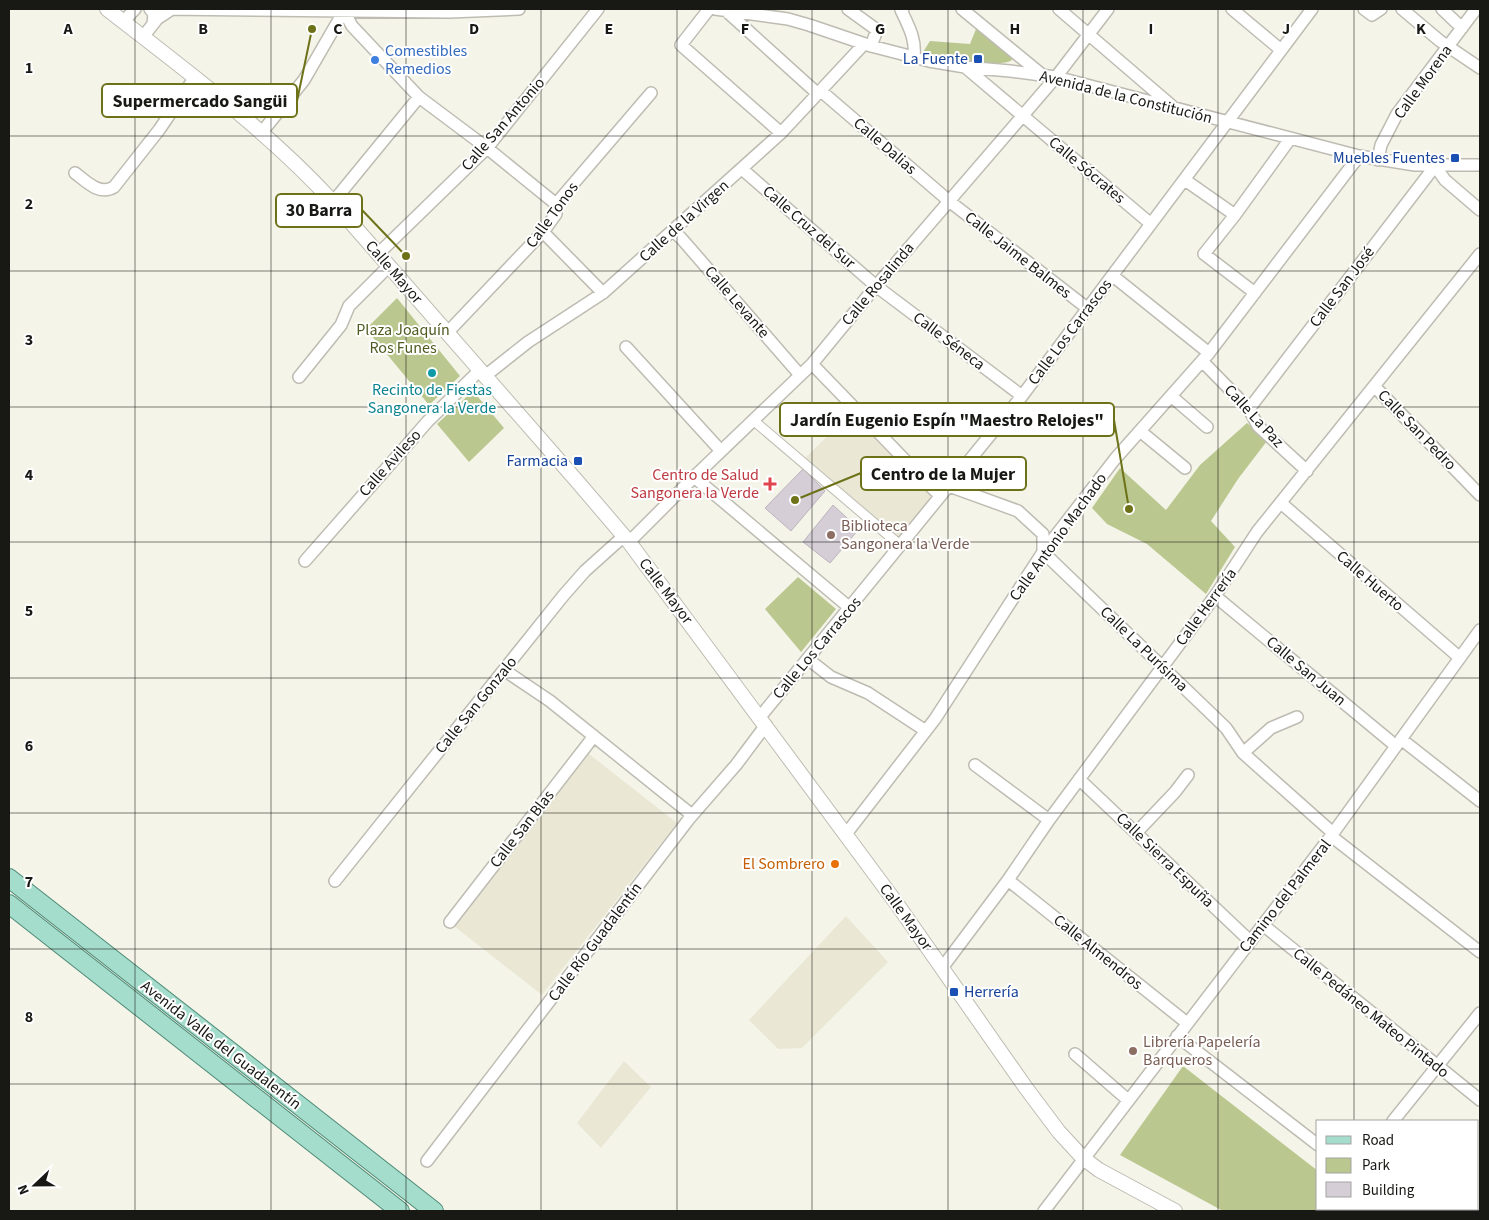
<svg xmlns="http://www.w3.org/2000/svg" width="1489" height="1220" font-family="'Source Sans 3',sans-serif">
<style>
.built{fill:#eae7d5}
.green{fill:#bac78f}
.building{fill:#d5ced7;stroke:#bbb4bd}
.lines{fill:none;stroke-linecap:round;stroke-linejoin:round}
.pedestrian-casing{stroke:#bebcb2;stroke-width:11}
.minor-casing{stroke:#bebcb2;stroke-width:14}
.tertiary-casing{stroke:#bebcb2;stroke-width:16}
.primary-casing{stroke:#4d8a76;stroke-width:20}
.pedestrian{stroke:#fff;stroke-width:9}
.minor{stroke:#fff;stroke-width:11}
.tertiary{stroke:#fff;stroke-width:14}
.primary{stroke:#a5ddcd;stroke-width:18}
.grid{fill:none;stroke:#181814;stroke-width:1;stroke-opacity:0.55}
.transit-dot{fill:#1a4fb4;stroke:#fff;stroke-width:2}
.shop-dot{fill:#3f7fe0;stroke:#fff;stroke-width:2}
.culture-dot{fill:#0f9aa8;stroke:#fff;stroke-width:2}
.health-dot{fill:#e0444e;stroke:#fff;stroke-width:2}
.education-dot{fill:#8d6e63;stroke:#fff;stroke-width:2}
.food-dot{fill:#e8710a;stroke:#fff;stroke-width:2}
.labels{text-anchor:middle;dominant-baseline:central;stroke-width:4;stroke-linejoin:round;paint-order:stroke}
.shop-label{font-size:16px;fill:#366cbe;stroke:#fff;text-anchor:start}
.transit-label{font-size:16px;fill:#164399;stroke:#fff;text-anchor:end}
.street-label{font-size:16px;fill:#181814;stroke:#fff}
.park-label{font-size:16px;fill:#4f5b20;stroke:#fff}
.culture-label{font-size:16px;fill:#0d838f;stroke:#fff}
.health-label{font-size:16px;fill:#be3a42;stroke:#fff;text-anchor:end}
.education-label{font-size:16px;fill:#785e54;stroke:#fff;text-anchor:start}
.food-label{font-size:16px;fill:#c56008;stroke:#fff;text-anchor:end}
.grid-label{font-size:16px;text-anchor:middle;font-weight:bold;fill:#181814;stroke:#fff;stroke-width:4;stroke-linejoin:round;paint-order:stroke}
.leader{fill:none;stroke:#6d7219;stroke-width:2}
.callout-dot{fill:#6d7219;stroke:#fff;stroke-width:2}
.callout{fill:#fff;stroke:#6d7219;stroke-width:2}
.callout-label{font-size:18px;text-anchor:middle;font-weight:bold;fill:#181814}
</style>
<rect width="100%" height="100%" fill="#f5f4e9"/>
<path class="built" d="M850 414 931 496 901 546 802 461Z
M589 754 677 823 542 995 454 926Z
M846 916 888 962 802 1048 778 1049 749 1020Z
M624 1061 651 1087 601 1148 577 1123Z"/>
<path class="green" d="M976 29 1011 56 1012 60C1000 69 939 56 923 52L930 41 970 44Z
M397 298 460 376 429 405 366 329Z
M473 391 504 428 469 462 437 424Z
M1247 423 1267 441 1238 479 1211 521 1235 547 1206 594 1147 544 1107 524 1092 508 1120 468 1166 510 1200 465Z
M798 577 836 609 801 652 765 609Z
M1183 1066 1318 1171V1209H1366L1369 1211H1223L1120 1155Z"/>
<path class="building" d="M803 469 825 491 791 531 765 508Z
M833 505 859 529 830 563 803 542Z"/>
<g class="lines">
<g class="pedestrian-casing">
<path id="pedestrian" d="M753 420 901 546"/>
</g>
<g class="minor-casing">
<path id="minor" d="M150 9 154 14 153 24
M162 9 450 12 519 9
M709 9 681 45 781 133
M715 9 788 19 809 25 871 46 929 61 965 67 1010 71 1056 77 1359 156 1415 165H1480
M724 9 818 94
M848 9 877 30 871 46
M903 9 901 10C909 27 916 39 914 57
M962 9 1041 74
M1059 9 1172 106
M1232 9 1281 50
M1364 9 1372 15 1381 9
M1402 9 1440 41 1480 68
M1442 9 1462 28
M344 11 352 26 419 97 487 148 556 204
M123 22 135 9
M143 37 157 19 172 9
M965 67 1151 224
M821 91 949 201 1087 308
M262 132 304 80 344 11
M1378 160 1381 145 1397 114 1476 9
M742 169 876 286 1022 396
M75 173C86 181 99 196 114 187L159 130 195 77
M1185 180 1235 215 1290 139
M333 202 419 97
M1235 215 1204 254 1255 293
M673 231 681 238 800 375
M543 232 603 293
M378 254 487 148 598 9
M1113 276 1209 353
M447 333 543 232 556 214V204L651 93
M626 347 721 451
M1202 361 1249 409 1258 426 1307 471
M812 364 935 491 949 486 1018 511 1043 534V552L1226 728 1243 753 1333 833
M485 376 528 342 603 293 781 133 864 44
M299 377 341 325 349 306 389 266
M1375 387 1480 495
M1171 396 1207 427
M1249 409 1435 166 1445 180 1480 210
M1140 431 1185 468
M694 477 850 608
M1281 503 1460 658
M629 542 694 477 812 364 876 286 1056 77 1108 9
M305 561 428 421 480 370
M1215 596 1396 746
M808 659 831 677 868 693 926 731
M504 670 550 701 692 815
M760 717 1022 396 1312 9
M1401 739 1480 801
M1243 753 1271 728 1297 717
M975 765 1049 820
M1079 779 1250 941
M1136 833 1175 792 1188 775
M846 834 935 719 1043 552 1115 459 1209 353 1359 156
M1331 836 1480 952
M1008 880 1187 1023
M335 881 563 596 585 571 624 536
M450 922 594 736
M1263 925 1480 1100
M942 968 1008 880 1049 820 1215 596 1257 532 1480 254
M1177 1036 1318 1145
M1075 1054 1128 1100
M1393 1121 1480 1013
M427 1161 689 819 736 765 766 725
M1399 1209 1402 1211
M1044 1211 1331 836 1480 630"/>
</g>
<g class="tertiary-casing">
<path id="tertiary" d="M107 9C185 70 266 129 333 202L576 480 629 542 897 904 1026 1088 1059 1132 1083 1158 1099 1170 1175 1211"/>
</g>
<g class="primary-casing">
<path id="primary" d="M9 878 434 1211
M9 904 400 1211"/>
</g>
<use href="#pedestrian" class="pedestrian"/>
<use href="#minor" class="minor"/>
<use href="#tertiary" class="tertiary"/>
<use href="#primary" class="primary"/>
</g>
<path class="grid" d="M135 9V1211M271 9V1211M406 9V1211M541 9V1211M677 9V1211M812 9V1211M948 9V1211M1083 9V1211M1218 9V1211M1354 9V1121M9 136H1480M9 271H1480M9 407H1480M9 542H1480M9 678H1480M9 813H1480M9 949H1480M9 1084H1480M1354 1209V1211"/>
<g class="transit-dot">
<rect x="973" y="54" width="10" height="10" rx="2.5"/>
<rect x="1450" y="153" width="10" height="10" rx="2.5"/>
<rect x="573" y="456" width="10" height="10" rx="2.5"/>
<rect x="949" y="987" width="10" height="10" rx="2.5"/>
</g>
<circle class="shop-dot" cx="375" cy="60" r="5"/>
<circle class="culture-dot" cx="432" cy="373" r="5"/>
<path class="health-dot" d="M767.5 476.5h5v5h5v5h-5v5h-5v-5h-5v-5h5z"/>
<g class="education-dot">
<circle cx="831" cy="535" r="5"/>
<circle cx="1133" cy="1051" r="5"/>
</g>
<circle class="food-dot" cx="835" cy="864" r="5"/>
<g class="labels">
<g class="shop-label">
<text x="385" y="51">Comestibles<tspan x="385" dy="18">Remedios</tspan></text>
</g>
<g class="transit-label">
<text x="968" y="59">La Fuente</text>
<text x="1445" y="158">Muebles Fuentes</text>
<text x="568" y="461">Farmacia</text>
<text x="964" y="992" text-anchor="start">Herrería</text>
</g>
<g class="street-label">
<text transform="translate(1423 82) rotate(-54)">Calle Morena</text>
<text transform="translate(1126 97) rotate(14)">Avenida de la Constitución</text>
<text transform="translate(503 124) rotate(-49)">Calle San Antonio</text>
<text transform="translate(885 146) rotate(41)">Calle Dalias</text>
<text transform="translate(1087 170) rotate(40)">Calle Sócrates</text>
<text transform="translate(552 215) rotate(-54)">Calle Tonos</text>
<text transform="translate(684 221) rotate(-42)">Calle de la Virgen</text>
<text transform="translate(809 227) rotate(41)">Calle Cruz del Sur</text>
<text transform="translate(1018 255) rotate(38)">Calle Jaime Balmes</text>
<text transform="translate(394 272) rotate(49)">Calle Mayor</text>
<text transform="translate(878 284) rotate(-50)">Calle Rosalinda</text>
<text transform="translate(1342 287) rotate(-53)">Calle San José</text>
<text transform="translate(737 302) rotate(49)">Calle Levante</text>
<text transform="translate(1070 332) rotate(-53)">Calle Los Carrascos</text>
<text transform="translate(949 341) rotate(37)">Calle Séneca</text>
<text transform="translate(1254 416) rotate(47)">Calle La Paz</text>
<text transform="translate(1417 430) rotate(46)">Calle San Pedro</text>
<text transform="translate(390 463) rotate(-48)">Calle Avileso</text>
<text transform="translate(1058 537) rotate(-54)">Calle Antonio Machado</text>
<text transform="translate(1370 581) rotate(41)">Calle Huerto</text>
<text transform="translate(666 591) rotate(53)">Calle Mayor</text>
<text transform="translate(1206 607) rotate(-54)">Calle Herrería</text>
<text transform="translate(817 648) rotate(-50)">Calle Los Carrascos</text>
<text transform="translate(1144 649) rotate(44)">Calle La Purísima</text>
<text transform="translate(1306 671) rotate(40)">Calle San Juan</text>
<text transform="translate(476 705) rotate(-51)">Calle San Gonzalo</text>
<text transform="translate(522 829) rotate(-52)">Calle San Blas</text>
<text transform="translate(1165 860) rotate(44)">Calle Sierra Espuña</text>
<text transform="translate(1285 896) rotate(-52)">Camino del Palmeral</text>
<text transform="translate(906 917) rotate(54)">Calle Mayor</text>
<text transform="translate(595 942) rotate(-53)">Calle Río Guadalentín</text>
<text transform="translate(1098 952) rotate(39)">Calle Almendros</text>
<text transform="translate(1371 1013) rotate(39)">Calle Pedáneo Mateo Pintado</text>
<text transform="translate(221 1045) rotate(38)">Avenida Valle del Guadalentín</text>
</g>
<g class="park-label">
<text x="403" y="330">Plaza Joaquín<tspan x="403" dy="18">Ros Funes</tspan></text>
</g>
<g class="culture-label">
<text x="432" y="390">Recinto de Fiestas<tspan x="432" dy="18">Sangonera la Verde</tspan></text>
</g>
<g class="health-label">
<text x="759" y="475">Centro de Salud<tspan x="759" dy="18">Sangonera la Verde</tspan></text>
</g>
<g class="education-label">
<text x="841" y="526">Biblioteca<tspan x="841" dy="18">Sangonera la Verde</tspan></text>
<text x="1143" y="1042">Librería Papelería<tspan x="1143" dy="18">Barqueros</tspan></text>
</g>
<g class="food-label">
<text x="825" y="864">El Sombrero</text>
</g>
</g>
<g class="grid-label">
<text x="68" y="34">A</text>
<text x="203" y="34">B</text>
<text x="338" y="34">C</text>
<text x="474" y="34">D</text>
<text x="609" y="34">E</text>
<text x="745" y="34">F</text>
<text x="880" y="34">G</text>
<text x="1015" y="34">H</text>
<text x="1151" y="34">I</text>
<text x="1286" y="34">J</text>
<text x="1421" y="34">K</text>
<text x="29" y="73">1</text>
<text x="29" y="209">2</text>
<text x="29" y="345">3</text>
<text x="29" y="480">4</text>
<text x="29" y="616">5</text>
<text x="29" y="751">6</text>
<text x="29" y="887">7</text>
<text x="29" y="1022">8</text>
</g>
<path class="leader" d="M312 29L297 101M406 256L362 210M1129 509L1114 420M795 500L861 473"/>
<g class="callout-dot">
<circle cx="312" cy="29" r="5"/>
<circle cx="406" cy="256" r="5"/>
<circle cx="1129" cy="509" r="5"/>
<circle cx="795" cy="500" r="5"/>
</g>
<g class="callout">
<rect x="102" y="84" width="195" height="33" rx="5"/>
<rect x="276" y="194" width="86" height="33" rx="5"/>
<rect x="780" y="403" width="334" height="33" rx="5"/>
<rect x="861" y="457" width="165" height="33" rx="5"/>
</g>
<g class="callout-label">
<text x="200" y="107">Supermercado Sangüi</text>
<text x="319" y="216">30 Barra</text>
<text x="947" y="426">Jardín Eugenio Espín "Maestro Relojes"</text>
<text x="943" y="480">Centro de la Mujer</text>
</g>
<rect width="1489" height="1220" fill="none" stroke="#181814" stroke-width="20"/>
<rect x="1316" y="1120" width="162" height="90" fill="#ffffff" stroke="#a3a3a1"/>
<rect x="1326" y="1136" width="25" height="8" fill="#a5ddcd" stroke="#a3a3a1"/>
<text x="1362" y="1145" font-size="15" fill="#181814">Road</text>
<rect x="1326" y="1158" width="25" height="15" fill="#bac78f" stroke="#a3a3a1"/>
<text x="1362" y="1170" font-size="15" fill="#181814">Park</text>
<rect x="1326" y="1182" width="25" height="15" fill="#d5ced7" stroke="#a3a3a1"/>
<text x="1362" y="1195" font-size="15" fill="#181814">Building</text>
<g transform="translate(35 1185) rotate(248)" stroke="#ffffff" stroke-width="4" paint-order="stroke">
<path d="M0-4L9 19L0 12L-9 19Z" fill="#181814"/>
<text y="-8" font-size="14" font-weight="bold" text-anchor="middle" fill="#181814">N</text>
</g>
</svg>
